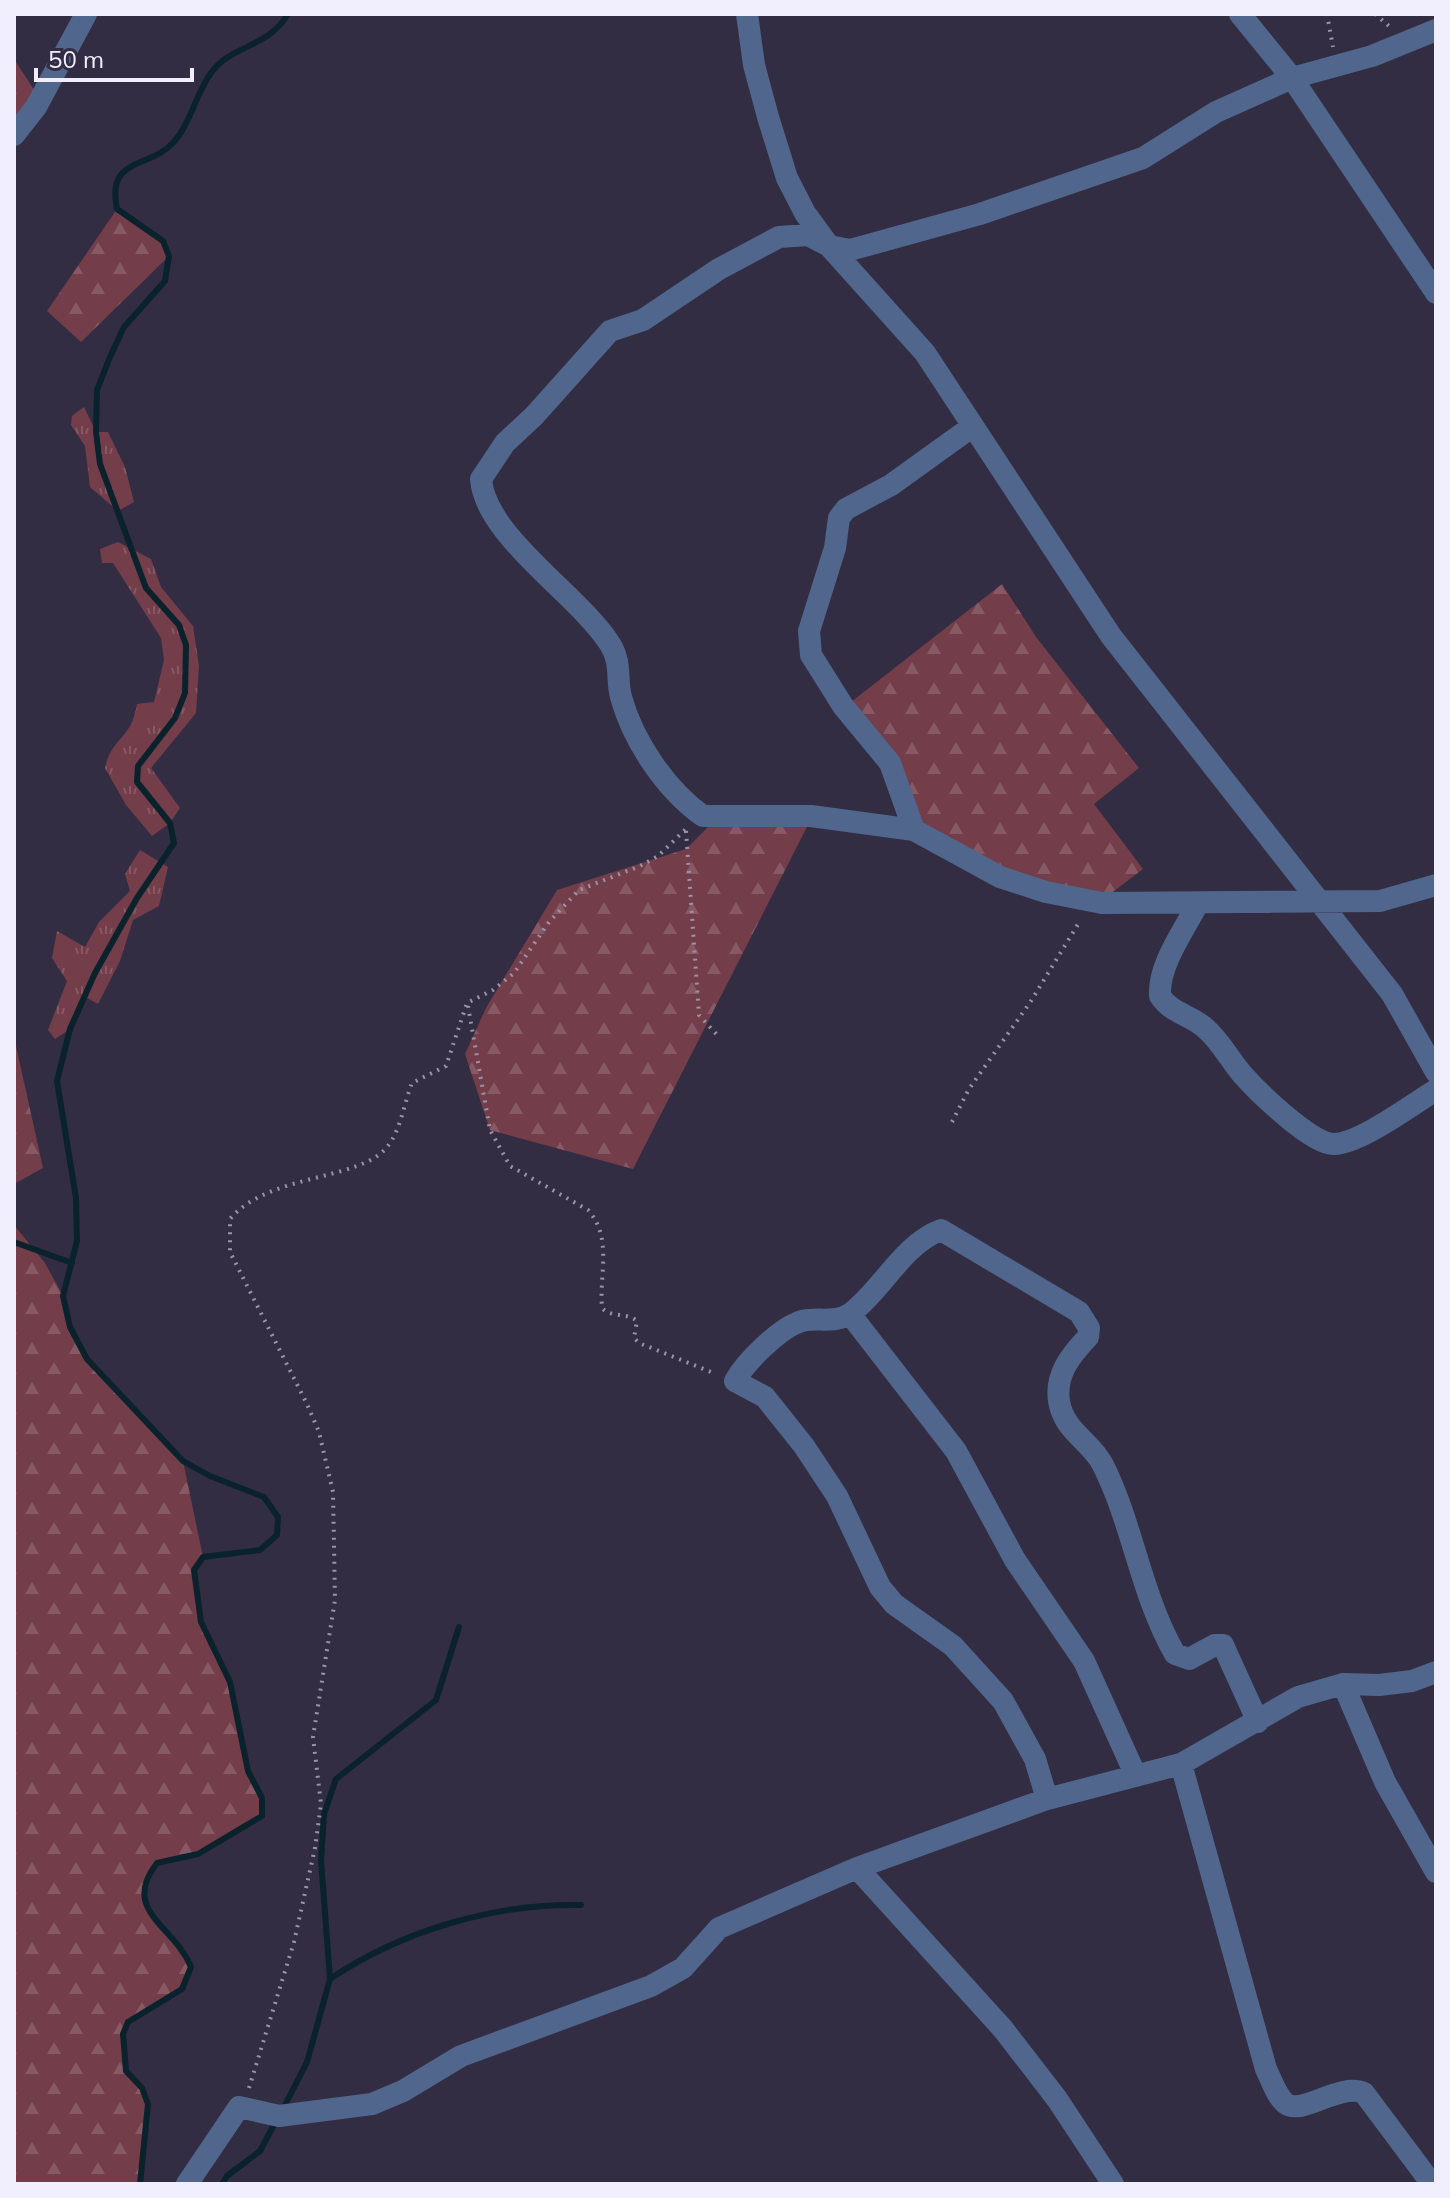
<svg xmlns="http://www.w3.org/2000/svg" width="1450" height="2198" font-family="Mulish,sans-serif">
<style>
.grass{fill:url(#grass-tufts)}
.forest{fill:url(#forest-firs)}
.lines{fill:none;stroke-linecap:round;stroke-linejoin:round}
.stream{stroke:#0a222b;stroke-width:6}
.path{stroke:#9994a7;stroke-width:4;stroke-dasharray:2 6;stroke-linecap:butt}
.minor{stroke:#51668c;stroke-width:22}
</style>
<defs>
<pattern id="grass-tufts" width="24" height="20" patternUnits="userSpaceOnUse" patternTransform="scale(2)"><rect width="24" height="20" fill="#733d4a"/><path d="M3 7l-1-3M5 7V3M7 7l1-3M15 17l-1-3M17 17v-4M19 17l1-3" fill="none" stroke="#875965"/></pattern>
<pattern id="forest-firs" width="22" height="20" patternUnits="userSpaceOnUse" patternTransform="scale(2)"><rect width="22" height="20" fill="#733d4a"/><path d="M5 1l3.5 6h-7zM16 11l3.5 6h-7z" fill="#875965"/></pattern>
</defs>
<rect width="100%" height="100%" fill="#332d43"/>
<path class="grass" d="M84 407 96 432H108L125 467 134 502 118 511 90 487 85 446 71 425 72 416Z
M118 542 151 559 161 587 193 626 199 666 196 713 151 768 180 808 170 823 152 836 126 805 105 768C112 736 131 741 137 704L154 702 164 660 161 638 113 563H102L100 549Z
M140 850 168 867 159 906 133 920 120 961 98 1004 84 996 70 1029 55 1039 48 1030 67 981 52 958 57 931 85 947 99 922 130 891 125 874Z"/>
<path class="forest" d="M14 59 36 93 14 130Z
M117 209 163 241 169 256 81 342 47 311Z
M1002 584 1036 637 1139 768 1094 804 1143 869 1101 901 1003 877 924 837 846 706Z
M811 819 633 1169 490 1130 465 1054 486 1008 557 890 686 849 713 822Z
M14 1037 43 1168 14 1184Z
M14 1225 45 1263 63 1296 70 1327 87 1359 183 1461 203 1557 194 1570 201 1622 230 1682 248 1771 262 1798V1816L199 1854 157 1863C119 1911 175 1925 191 1967L182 1989 128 2022 123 2034 126 2071 142 2088 148 2104 140 2184H14Z"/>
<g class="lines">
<path class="stream" d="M14 1242 72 1263
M330 1979 321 1860 324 1814 336 1779 436 1700 459 1627
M283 2109 307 2062 330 1979C401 1931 495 1903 581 1905
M140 2184 148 2104 142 2088 126 2071 123 2034 128 2022 182 1989 191 1967C174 1925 120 1911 157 1863L198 1854 262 1816V1798L248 1771 230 1682 201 1622 194 1570 203 1557 260 1550 277 1535 278 1517 264 1497 210 1476 183 1461 87 1359 70 1327 63 1296 77 1241 76 1198 57 1081 70 1029 95 973 137 898 174 843 170 823 137 782 138 766 175 718 185 693 186 645 179 625 146 588 100 464 96 432 97 390 110 357 124 327 165 281 169 256 163 241 117 209C106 157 148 169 173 143 191 123 196 93 211 73 232 44 267 49 288 14
M222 2184 227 2176 260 2151 277 2119"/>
<path class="path" d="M1327 14 1333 47
M1375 14 1389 26
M686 831 699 1015 718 1036
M468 1006 490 1130 510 1166 588 1210C613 1238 599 1274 602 1308 611 1318 627 1312 637 1321L634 1338 639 1343 716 1374
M952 1122 969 1089 1031 1001 1080 921
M249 2088 294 1942 315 1848 321 1804 313 1737 335 1600 333 1492 319 1432 307 1404 230 1252V1219C269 1173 360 1181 387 1147 401 1130 404 1103 412 1083L446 1066 467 1003 493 990 514 973 549 922 579 890 640 866 658 856 687 828"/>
<path class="minor" d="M747 14 754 65 768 117 787 178 805 213 829 246 925 353 1111 636 1392 994 1436 1072
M1240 14 1292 78 1436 293
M1436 30 1372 56 1292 78 1216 112 1143 158 980 214 850 250 829 246 808 235 779 237 719 269 643 320 610 331 534 416 505 443 481 479C485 536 578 594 610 644 622 663 616 678 621 697 633 741 666 790 703 816H811L914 830 1000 877 1046 892 1102 903 1380 901 1436 885
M14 135 36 107 86 14
M914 830 890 763 843 706 811 655 809 631 835 548 839 518 846 509 891 485 973 426
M1198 903C1184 931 1158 965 1160 996 1172 1014 1189 1014 1204 1027 1220 1040 1229 1059 1242 1074 1257 1091 1312 1145 1334 1144 1361 1143 1411 1105 1436 1090
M850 1314 956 1451 1015 1560 1084 1661 1136 1776
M1343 1684 1385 1782 1436 1872
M1181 1764 1266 2069C1271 2079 1276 2095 1285 2103 1301 2117 1339 2082 1364 2093L1432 2184
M1047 1799 1035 1759 1003 1701 953 1646 894 1604 880 1587 837 1496 804 1446 765 1397 735 1381C746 1361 781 1327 802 1321 818 1317 836 1324 851 1313 882 1290 903 1244 941 1230L1079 1312 1089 1328 1088 1337C1071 1355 1055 1374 1059 1401 1064 1432 1091 1441 1103 1465 1133 1525 1141 1595 1175 1654L1189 1659 1215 1645H1223L1258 1722
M857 1868 1003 2029 1057 2099 1113 2184
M187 2184 239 2107 279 2116 372 2104 403 2091 461 2056 651 1986 683 1968 719 1928 857 1868 1047 1799 1181 1764 1298 1697 1343 1684 1379 1685 1412 1681 1436 1672"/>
</g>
<rect width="1450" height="2198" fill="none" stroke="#f1eefd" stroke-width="32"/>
<path d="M36 68v12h156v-12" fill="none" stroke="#f1eefd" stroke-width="4"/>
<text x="48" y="68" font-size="24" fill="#f1eefd" stroke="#332d43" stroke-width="6" paint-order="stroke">50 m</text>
</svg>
